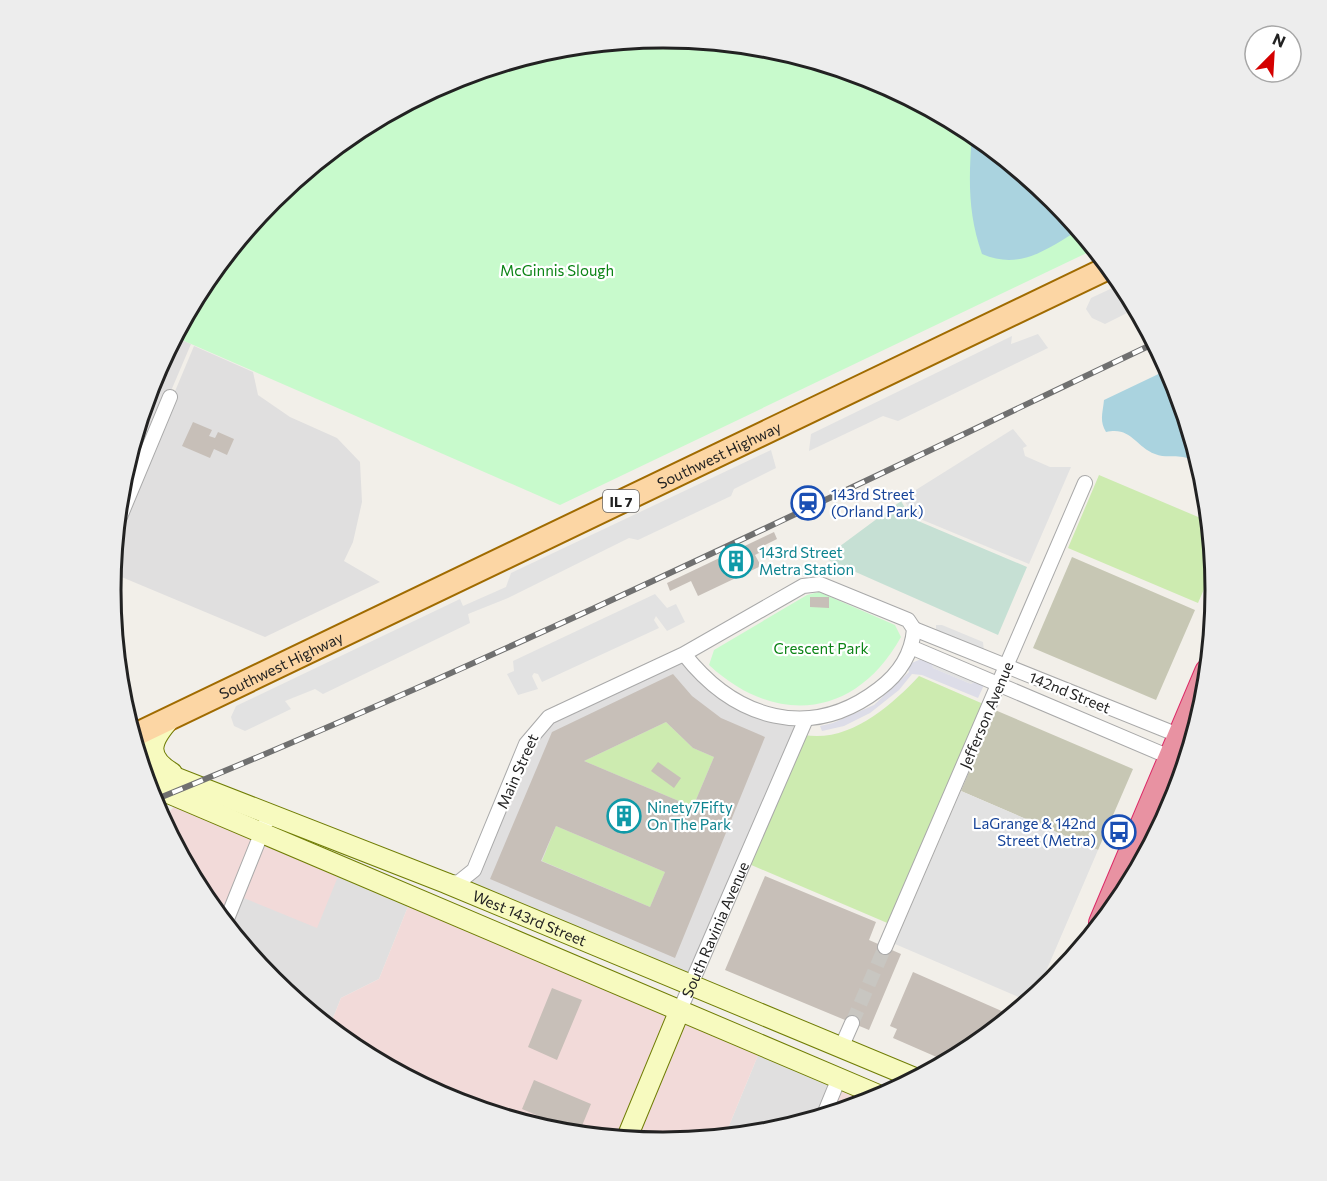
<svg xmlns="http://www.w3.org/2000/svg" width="1327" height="1181" font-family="Commissioner,sans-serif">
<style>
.residential{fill:#e0dfdf}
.commercial{fill:#f2dad9}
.construction{fill:#c7c7b4}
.grass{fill:#cdebb0}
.wetland{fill:#c6e0d4}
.park{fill:#c8facc}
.parking{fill:#e2e2e2}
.plaza{fill:#dddde8}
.water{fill:#aad3df}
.building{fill:#c7bfb8;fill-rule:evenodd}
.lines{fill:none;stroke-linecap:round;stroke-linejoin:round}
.street-tunnel{stroke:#c8c6c1;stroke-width:14;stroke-dasharray:14 7;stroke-linecap:butt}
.street-casing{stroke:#a9a9a9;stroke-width:16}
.secondary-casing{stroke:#707d05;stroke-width:22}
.primary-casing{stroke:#a06b00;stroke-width:26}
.highway-casing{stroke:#dc2a67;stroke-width:28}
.street{stroke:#fff;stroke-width:14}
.secondary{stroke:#f7fabf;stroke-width:20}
.primary{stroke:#fcd6a4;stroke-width:22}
.highway{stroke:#e892a2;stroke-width:26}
.rail-casing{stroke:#707070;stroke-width:6}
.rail{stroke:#fff;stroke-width:4;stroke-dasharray:11;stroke-linecap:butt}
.labels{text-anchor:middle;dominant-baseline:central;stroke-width:4.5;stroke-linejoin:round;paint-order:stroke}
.shield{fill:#fff;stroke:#646464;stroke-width:1.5}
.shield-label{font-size:14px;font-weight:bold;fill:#222}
.park-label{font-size:15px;fill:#0c8416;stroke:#fff}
.street-label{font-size:15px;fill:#222;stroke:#fff}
.transit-label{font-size:15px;fill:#164399;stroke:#fff;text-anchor:start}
.culture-label{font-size:15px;fill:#0d838f;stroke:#fff;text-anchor:start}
.rim{fill:none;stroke:#222;stroke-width:3}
</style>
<rect width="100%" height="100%" fill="#f2efe9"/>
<path class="residential" d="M175 337 191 344 118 515 121 482 153 379Z
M194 346 253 372 258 395 290 417 337 438 360 462 362 502 353 542 344 561 380 582 265 637 112 573 116 532Z
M684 658 699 679 801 722 688 980 469 889 529 747 552 718Z
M341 869 411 899 379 979 341 998 329 1028 272 981 227 926 239 896Z
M761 1048 841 1082 827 1116 771 1133 724 1138Z"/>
<path class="commercial" d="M179 801 259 834 224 922 204 897 162 820Z
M263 835 341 869 317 928 239 896Z
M411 899 676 1012 623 1140 555 1133 473 1108 433 1092 356 1050 329 1028 341 998 379 979Z
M681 1015 761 1048 724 1138 663 1143 629 1140Z
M841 1082 875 1102 827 1116Z"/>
<path class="construction" d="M1072 557 1195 610 1156 700 1033 648Z
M995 710 1133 769 1098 850 961 791Z"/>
<path class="grass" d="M1099 475 1210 522 1214 566 1198 603 1068 548Z
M919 676 988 706 892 925 749 864 804 735C849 743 891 706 919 676Z
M666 722 693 748 714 757 693 807 584 761Z
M556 826 665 872 650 907 542 861Z"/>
<path class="wetland" d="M901 501 911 518 1027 567 998 635 824 558Z"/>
<path class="park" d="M664 38 772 48 875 80 971 131 1055 200 1095 249 560 505 175 337 204 283 273 199 357 131 452 79 556 48Z
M819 592 895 625 901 637C856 718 776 727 709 665L714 650 807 595Z"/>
<path class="parking" d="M1123 283 1137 308 1105 324 1092 318 1086 309 1091 298Z
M1038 334 1048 348 898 421 883 416 809 451 811 434 1012 336 1011 344Z
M1013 429 1027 446 1023 448 1025 456 1050 467H1071L1029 564 913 516 903 498Z
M771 450 776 468 734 489 731 496 638 540 629 538 508 598 468 614 470 623 323 694 315 689 285 701 291 709 245 731 234 726 231 717 236 706 460 599 463 606 506 587 511 573Z
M655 594 667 608 676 604 685 622 667 631 656 616 654 620 659 628 542 682 538 674 534 673 532 676 538 689 518 695 507 674 514 671 513 661Z
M936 625H942L983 642 984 652 936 633Z
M932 658 976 681 971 684 933 668Z
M961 791 1098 850 1035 997 1030 1002 895 944Z"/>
<path class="plaza" d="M921 659 932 660 933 668 971 684 976 681 984 685 978 698 922 675 912 674 899 690 870 713 844 726 822 731 820 726 833 723 874 705 909 672 907 665Z"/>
<path class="water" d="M972 132 1055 200 1079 230C1048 248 1021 271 982 254 967 211 969 177 972 132Z
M1169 369 1175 379 1200 465C1195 462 1189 458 1183 457 1173 455 1165 458 1155 454 1135 446 1131 426 1106 432 1099 421 1103 412 1104 400Z"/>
<path class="building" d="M193 422 212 430 209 436 215 438 218 432 234 439 227 455 214 449 210 458 182 446Z
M774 532 777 539 761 547 763 551 755 555 761 566 698 596 691 581 670 591 667 583Z
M810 597H829V608L810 607Z
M673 674 692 696 721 718 765 737 675 958 490 879 552 732ZM666 722 693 748 714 757 693 807 584 761ZM556 826 665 872 650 907 541 861Z
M658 762 681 778 674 788 651 771Z
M765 876 876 922 869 940 901 954 869 1030 725 970Z
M913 972 1013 1016 970 1050 948 1062 893 1038 897 1029 890 1026Z
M552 988 582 1000 557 1060 528 1047Z
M534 1080 591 1104 579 1133 522 1109Z"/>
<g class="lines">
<path class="street-tunnel" d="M852 1023 885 947"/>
<g class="street-casing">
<g id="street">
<path d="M117 524 170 397"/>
<path d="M914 629 1193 741"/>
<path d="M913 648 1186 764"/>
<path d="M447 883 459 882 474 870 526 744 549 717 684 654 803 586 820 584 908 620 914 629C912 654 899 674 879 689 810 742 735 719 684 654"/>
<path d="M225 924 270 812"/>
<path d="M885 947 1085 483"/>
<path id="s1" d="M679 1012 806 719"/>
<path d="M841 1048 852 1023"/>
<path d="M823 1117 839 1078"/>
</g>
</g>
<g class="secondary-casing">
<g id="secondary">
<path d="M170 719C151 740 144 756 172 773"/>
<path id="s2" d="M141 764 446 883 917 1079"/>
<path d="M147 784 883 1097"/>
<path d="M626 1140 679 1012"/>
</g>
</g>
<g class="primary-casing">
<g id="primary">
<path id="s3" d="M133 736 1110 267"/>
</g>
</g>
<g class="highway-casing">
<path id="highway" d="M1102 923 1208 672"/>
</g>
<use href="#street" class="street"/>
<use href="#secondary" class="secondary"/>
<use href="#primary" class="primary"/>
<use href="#highway" class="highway"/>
<g class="rail-casing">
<path id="rail" d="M152 801C493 662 823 501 1155 343"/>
</g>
<use href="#rail" class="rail"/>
</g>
<defs>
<g id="station-ring" transform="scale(1.725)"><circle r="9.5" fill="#fff" stroke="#1a4fb4" stroke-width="1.5"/><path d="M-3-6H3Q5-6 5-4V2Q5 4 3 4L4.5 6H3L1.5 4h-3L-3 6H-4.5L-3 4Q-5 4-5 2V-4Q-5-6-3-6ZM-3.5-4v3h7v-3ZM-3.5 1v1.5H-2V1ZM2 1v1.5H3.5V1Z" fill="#1a4fb4"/></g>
<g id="building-ring" transform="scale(1.725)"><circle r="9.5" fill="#fff" stroke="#0f9aa8" stroke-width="1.5"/><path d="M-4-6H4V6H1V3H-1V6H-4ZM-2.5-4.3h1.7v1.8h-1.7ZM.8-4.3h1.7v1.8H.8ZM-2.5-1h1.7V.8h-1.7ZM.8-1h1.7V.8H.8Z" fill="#0f9aa8"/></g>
<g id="bus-ring" transform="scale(1.725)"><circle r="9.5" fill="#fff" stroke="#1a4fb4" stroke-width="1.5"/><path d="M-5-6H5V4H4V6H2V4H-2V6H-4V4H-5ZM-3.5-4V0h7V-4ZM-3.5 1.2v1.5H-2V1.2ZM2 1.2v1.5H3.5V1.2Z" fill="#1a4fb4"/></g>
</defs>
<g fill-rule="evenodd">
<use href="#station-ring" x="808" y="503"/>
<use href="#building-ring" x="736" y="561"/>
<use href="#building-ring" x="624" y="816"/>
<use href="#bus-ring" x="1119" y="832"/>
</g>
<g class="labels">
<rect class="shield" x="603" y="490" width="36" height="22" rx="4.5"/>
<g class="shield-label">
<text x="621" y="501">IL 7</text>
</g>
<g class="park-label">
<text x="557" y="270">McGinnis Slough</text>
<text x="821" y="648">Crescent Park</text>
</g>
<g class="street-label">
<text stroke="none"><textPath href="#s3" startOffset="650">Southwest Highway</textPath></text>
<text stroke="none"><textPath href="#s3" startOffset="164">Southwest Highway</textPath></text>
<text transform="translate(1070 692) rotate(22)">142nd Street</text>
<text transform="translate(986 715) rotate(-67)">Jefferson Avenue</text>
<text transform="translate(517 771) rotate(-66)">Main Street</text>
<text stroke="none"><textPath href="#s2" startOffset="418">West 143rd Street</textPath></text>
<text stroke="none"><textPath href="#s1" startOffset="90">South Ravinia Avenue</textPath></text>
</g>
<g class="transit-label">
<text x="831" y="494">143rd Street<tspan x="831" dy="17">(Orland Park)</tspan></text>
<text x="1096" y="823" text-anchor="end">LaGrange &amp; 142nd<tspan x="1096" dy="17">Street (Metra)</tspan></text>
</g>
<g class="culture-label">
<text x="759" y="552">143rd Street<tspan x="759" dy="17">Metra Station</tspan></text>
<text x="647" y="807">Ninety7Fifty<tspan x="647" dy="17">On The Park</tspan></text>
</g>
</g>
<path d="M0 0H1327V1181H0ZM121 590a542 542 0 1 1 1084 0a542 542 0 1 1-1084 0Z" fill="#ededed" fill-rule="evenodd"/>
<path class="rim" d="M121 590a542 542 0 1 1 1084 0a542 542 0 1 1-1084 0Z"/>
<g transform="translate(1273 54) rotate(24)"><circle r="28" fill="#ffffff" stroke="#a7a7a7" stroke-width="1.5"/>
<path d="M0-4.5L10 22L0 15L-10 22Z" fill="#d40000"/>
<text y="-9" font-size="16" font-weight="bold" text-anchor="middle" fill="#222222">N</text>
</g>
</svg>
